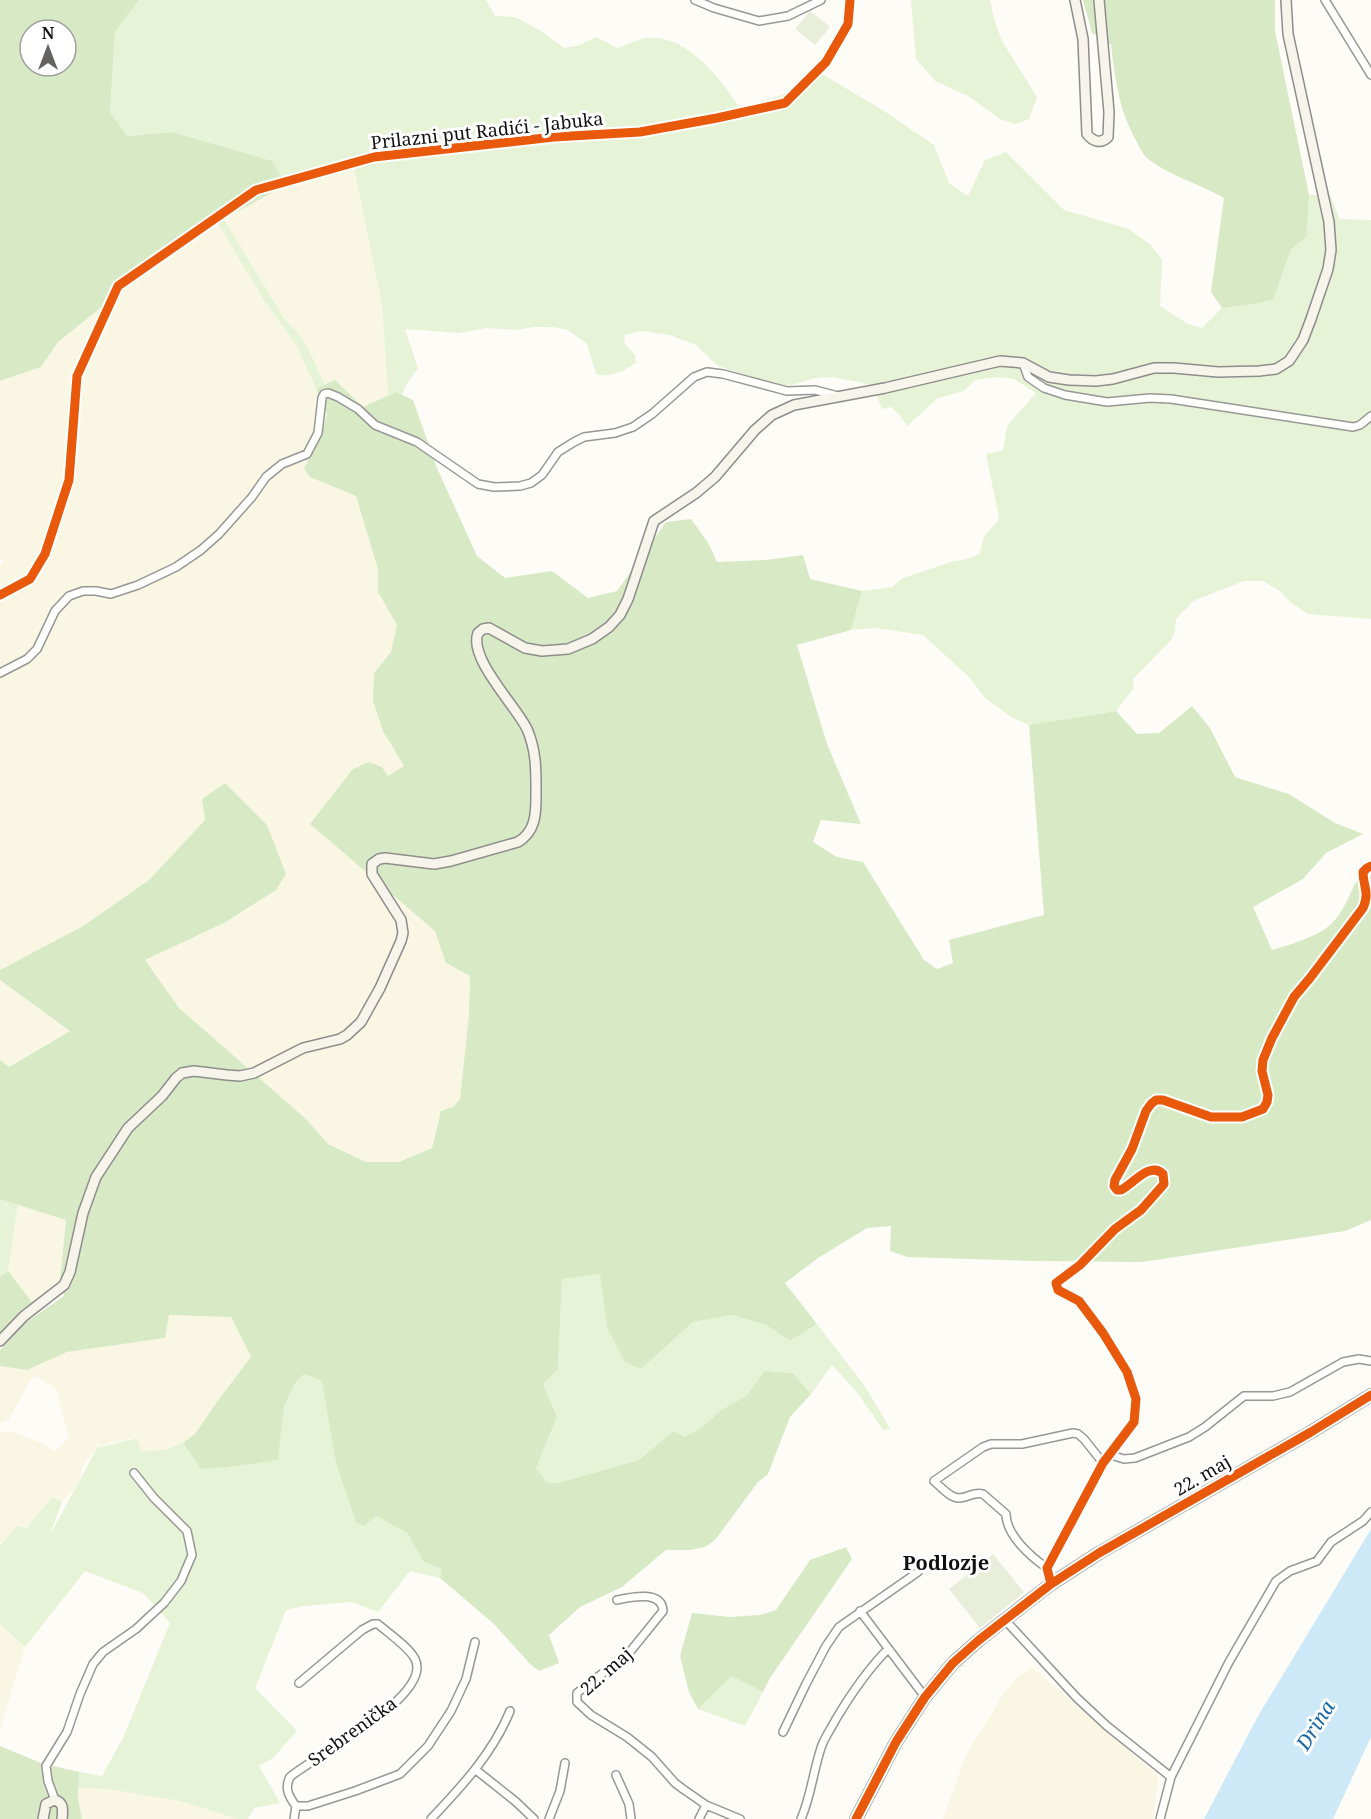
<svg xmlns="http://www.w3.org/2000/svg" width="1371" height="1819" font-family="'Noto Serif',serif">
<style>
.farmland{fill:#f9f7e4}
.green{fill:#e7f3d7}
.forest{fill:#d8eac5;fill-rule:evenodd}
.cemetery{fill:#e9eedb}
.water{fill:#cde8f7}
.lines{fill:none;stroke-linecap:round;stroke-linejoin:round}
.minor-casing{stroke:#979795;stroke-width:10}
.secondary-casing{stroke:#8e8d8b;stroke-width:12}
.primary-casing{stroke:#858482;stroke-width:14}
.minor{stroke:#fffffe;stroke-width:7}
.secondary{stroke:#f6f4eb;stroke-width:9}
.primary{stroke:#ede9dc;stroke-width:10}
.cycleway-casing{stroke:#fff;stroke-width:13}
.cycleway{stroke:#e8590c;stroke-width:9}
.labels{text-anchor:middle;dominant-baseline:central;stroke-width:6;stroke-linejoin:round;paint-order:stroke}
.street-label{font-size:18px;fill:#111;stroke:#fff}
.neighbourhood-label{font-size:20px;font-weight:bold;fill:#111;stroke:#fff}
.water-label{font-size:20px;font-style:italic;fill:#1768a6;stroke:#fff}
</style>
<rect width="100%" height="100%" fill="#fdfcf7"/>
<path class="farmland" d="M354 169 382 304 388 396 363 407 335 380 325 385 304 340 283 317 224 219 286 185Z
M218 224 265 302 296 345 327 414 310 477 356 496 378 569V592L397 625 391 652 374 673 383 731 405 766 387 777 446 963 470 976 469 1014 460 1099 437 1122 432 1148 399 1162H366L328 1144 306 1119 179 1008 145 960 226 922 276 890 267 825 225 784 205 820 149 880 83 926 0 970V565L3 561 0 557V381L41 367 58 342 124 289 201 234Z
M0 980 70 1031 8 1067 0 1060Z
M18 1204 66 1220 60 1280 32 1302 8 1271Z
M169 1315 231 1316 251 1357 216 1403 195 1434 183 1443 162 1450 141 1451 136 1438 110 1443 97 1448 85 1462 77 1485 62 1502 52 1498 26 1529 18 1525 0 1546V1433L10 1431 42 1443 55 1451 69 1437 56 1389 34 1375 9 1419 0 1423V1366L27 1370 67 1352 164 1338Z
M0 1624 25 1647 0 1730Z
M1032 1667 1159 1777 1153 1819H943L966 1755 1004 1693 1018 1676Z
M78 1788 108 1789 180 1801 238 1819H82L78 1798Z"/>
<path class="green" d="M139 0H486L495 16 515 17 541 31 564 48 577 46 596 37 617 48C627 45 638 39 648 38 690 35 722 82 743 112L785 93 817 71 884 111 934 145 949 183 968 196 985 160 1006 152 1064 210 1129 229 1151 245 1162 260 1160 306 1188 324 1202 328 1222 308 1249 305 1273 300 1291 250 1307 236 1309 195H1330L1340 219 1371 220V619L1308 614 1290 602 1280 591 1263 581H1244L1193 601 1176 619 1175 631 1171 640 1133 679 1134 688 1116 711 1029 725 1013 718 985 698 970 678 923 635 875 628 851 630 862 591 892 587 903 578 954 561 964 560 980 554C981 548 982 540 986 534 991 528 995 526 999 518L986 454 1003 451 1007 426 1036 393 1014 379 998 377 975 380 964 391 938 398 907 426 899 414 891 407 882 409 873 385 832 377 815 378 795 384 781 387 718 366 696 345 670 335 641 331 625 335 624 343 635 355 636 363C623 371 611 378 596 374L587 344 568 330 553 327H533L517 330 486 328 460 333 405 329 418 368 406 385 402 395 396 392 388 396 382 304 354 169 286 185 271 161 172 132 127 136 110 112 115 32Z
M911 0H990L994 19 1002 41 1037 97 1029 119 1015 124 1000 119 968 96 935 81 916 59Z
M224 219 283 317 304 340 325 385 316 389 296 345 265 302 218 224Z
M0 1199 18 1204 8 1271 0 1277Z
M600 1273 607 1327 641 1369 693 1322 732 1315 766 1325 790 1341 817 1324 864 1385 890 1428 884 1431 856 1391 832 1365 811 1394 793 1373 765 1371 746 1396 721 1410 701 1428 685 1437 672 1432 639 1460 558 1483 547 1482 536 1468 557 1417 543 1384 558 1369 562 1279Z
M304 1374 323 1381 336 1463 364 1526 376 1516 407 1533 424 1562 442 1569 440 1578 410 1571 378 1612 352 1602 304 1606 286 1610 255 1688 297 1731 273 1758 259 1766 280 1803 254 1808 248 1819H238L180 1801 108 1789 78 1788 79 1772 102 1776 123 1738 170 1623 143 1593 85 1571 25 1647 0 1624V1546L18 1525 26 1529 52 1497 62 1502 49 1537 97 1448 137 1438 141 1451 163 1450 183 1443 201 1469 278 1460 284 1407 294 1385Z
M732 1676 763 1692 745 1726 698 1709Z"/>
<path class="forest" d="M0 0H139L115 32 110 112 127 136 172 132 272 161 286 185 224 219 124 289 58 342 41 367 0 381ZM30 30H66V66H30Z
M1083 0H1275V31L1309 195 1307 236 1291 250 1273 300 1249 305 1222 308 1211 292 1224 198C1199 183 1168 176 1146 157 1142 153 1139 147 1137 142 1119 111 1115 79 1111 45L1092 33Z
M335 380 363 407 396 392 413 400 437 468 477 556 505 578 552 571 588 598 617 591 666 522 691 519 709 544 717 562 766 560 803 555 810 579 862 591 851 630 797 645 827 744 861 824 821 820 813 842 837 857 863 862 924 960 937 969 953 963 949 940 1044 915 1029 725 1116 711 1137 734 1159 733 1192 706 1210 728 1235 777 1289 794 1335 823 1363 834 1326 853 1303 879 1253 907 1272 950C1289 945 1320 936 1332 923 1343 912 1349 896 1356 882L1371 876V1220L1345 1231 1142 1262 1035 1261 907 1257 890 1251 891 1226 867 1228 818 1258 785 1283 817 1324 790 1341 766 1325 732 1315 693 1322 641 1369 625 1362 607 1327 600 1274 562 1279 558 1369 543 1384 557 1417 536 1468 547 1482 558 1483 639 1460 673 1431 685 1437 701 1428 721 1410 746 1396 765 1371 793 1373 811 1394 790 1417 768 1474 758 1482 715 1540 705 1547 690 1550H666L622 1587 580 1607 549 1635 559 1663 539 1671 530 1664 494 1624 440 1578 442 1569 424 1562 407 1533 376 1516 364 1526 356 1522 336 1463 322 1381 304 1374 294 1385 284 1407 278 1460 238 1466 201 1469 183 1443 195 1434 216 1403 251 1357 231 1317 169 1315 165 1338 67 1352 27 1370 0 1366V1350L25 1323 64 1296 60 1280 66 1220 0 1199V1060L9 1067 70 1031 0 980V970L83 926 149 880 205 820 202 799 225 783 267 825 286 874 276 890 226 922 145 960 179 1008 306 1119 328 1144 366 1162H399L432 1148 441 1111 453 1107 460 1099 469 1014 470 976 446 963 435 931 310 824 353 769 369 762 382 767 388 776 404 766 383 731 373 701 374 673 391 652 397 625 378 592V569L356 496 310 477 304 468 321 436 327 414 316 389Z
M8 1271 32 1302 19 1312 0 1334V1277Z
M846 1547 852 1559 770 1678 763 1692 732 1676 698 1709 689 1692 680 1656 692 1613 730 1617 760 1615 776 1610 810 1560Z
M0 1746 41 1763 79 1772 78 1798 82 1819H0Z"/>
<path class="cemetery" d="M810 11 830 27 815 45 795 29Z
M993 1554 1024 1592 980 1628 949 1589Z"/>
<path class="water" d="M1371 1529V1737L1333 1819H1204L1258 1716Z"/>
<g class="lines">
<g class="minor-casing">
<path id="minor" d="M695 0 714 8 759 21 788 16 821 0
M1325 0 1371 75
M1023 363 1028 377 1044 388 1065 395 1107 402 1150 398 1171 399 1353 427 1360 425 1371 416
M0 595 30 579 45 554 69 480 77 376 118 286 256 190 374 157 554 137 640 132 717 118 785 103 826 62 848 24 850 0
M0 673 27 659 37 649 55 611 69 596 83 591H96L111 594 138 585 176 567 201 550 219 534 252 497 266 477 282 464 307 454 318 433 322 398 324 394 328 393 338 397 358 409 375 425 417 442 478 484 494 487 520 486 531 483 542 475 558 452 574 442 584 437 615 433 633 427 652 414 694 377 707 372 723 374 787 391 815 390 838 396
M1111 1455 1124 1459 1135 1458 1189 1437 1205 1427 1244 1396H1273L1290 1392 1343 1362 1359 1359 1371 1361
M1047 1568C1031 1557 1006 1535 1006 1514L983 1494C974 1491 968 1498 959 1498 950 1498 941 1487 934 1481L983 1447 991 1444H1022L1073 1433 1078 1434 1084 1439 1103 1463
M1051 1584 1047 1568 1103 1463 1134 1422 1136 1399 1127 1372 1103 1333 1079 1301 1058 1290 1056 1283 1080 1265 1115 1229 1141 1210 1164 1184 1163 1174C1150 1161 1133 1184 1121 1190H1117L1114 1186 1115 1180 1132 1149 1146 1111 1151 1104 1156 1100H1163L1211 1117H1242L1263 1109 1267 1102 1268 1095 1262 1071 1263 1060 1272 1038 1294 997 1310 978 1363 908C1370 892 1363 887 1363 872L1367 868 1371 866
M617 1600C631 1597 662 1590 663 1611L629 1653 577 1693V1702L591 1715 627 1737 652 1757 675 1783 683 1789 706 1805 740 1819
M860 1611 925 1697
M1006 1621 1077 1698 1107 1726 1171 1777
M299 1683 362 1630 373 1624H378C388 1633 409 1647 415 1659 434 1696 313 1757 290 1777 284 1788 289 1797 296 1806H308L355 1791 400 1774 428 1746 451 1711 466 1679 475 1642
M783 1732 806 1684 826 1646 839 1627 918 1572
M476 1770 515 1801 534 1819
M616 1775 629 1804 631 1819
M55 1800 48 1781 46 1766 67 1732 80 1694 93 1664 103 1652 136 1629 164 1603 181 1581 192 1555 187 1531 154 1498 134 1473
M294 1819 296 1806
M431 1819C462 1786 493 1753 510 1711
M549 1819 560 1791 565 1763
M699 1819 706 1805
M801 1819C811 1796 813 1772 821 1748 824 1738 831 1729 836 1719 851 1694 867 1670 888 1649
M1160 1819 1171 1777 1229 1662 1276 1581 1290 1571 1317 1561 1331 1542 1363 1521 1371 1512"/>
</g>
<g class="secondary-casing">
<path id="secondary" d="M1075 0 1083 39 1087 134C1093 142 1101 144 1108 137L1109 112 1099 0
M0 1341 24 1316 64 1285 70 1272 83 1213 96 1177 128 1128 162 1096 176 1078 182 1073 194 1071 227 1075 240 1076 254 1073 303 1048 340 1039 347 1035 361 1022 380 988 401 941 403 933 401 920 372 874V864L379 859 385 858 434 864 451 861 518 842C535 832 536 815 536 797 536 773 537 752 527 729 516 706 468 658 478 633L483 629 489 628 525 648 542 651 568 649 592 639 609 627 620 615 628 599 654 521 696 493 715 477 755 430 772 415 794 405 885 388 1000 361 1023 363 1049 377 1069 380 1096 381 1113 379 1154 368H1174L1218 372 1259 371 1276 369 1289 361 1303 340 1311 319 1328 269 1331 250 1329 222 1288 34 1286 0
M43 1819 46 1804 54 1800C64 1802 63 1810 62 1819"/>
</g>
<g class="primary-casing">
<path id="primary" d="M856 1819 896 1742 925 1697 953 1663 979 1640 1051 1584 1099 1553 1311 1432 1371 1395"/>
</g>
<use href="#minor" class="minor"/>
<use href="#secondary" class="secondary"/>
<use href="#primary" class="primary"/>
<g class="cycleway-casing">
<path id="cycleway" d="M0 595 30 579 45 554 69 480 77 376 118 286 256 190 374 157 554 137 640 132 717 118 785 103 826 62 848 24 850 0
M1051 1584 1047 1568 1103 1463 1134 1422 1136 1399 1127 1372 1103 1333 1079 1301 1058 1290 1056 1283 1080 1265 1115 1229 1141 1210 1164 1184 1163 1174C1150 1161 1133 1184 1121 1190H1117L1114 1186 1115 1180 1132 1149 1146 1111 1151 1104 1156 1100H1163L1211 1117H1242L1263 1109 1267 1102 1268 1095 1262 1071 1263 1060 1272 1038 1294 997 1310 978 1363 908C1370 892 1363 887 1363 872L1367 868 1371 866
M856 1819 896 1742 925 1697 953 1663 979 1640 1051 1584 1099 1553 1311 1432 1371 1395"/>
</g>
<use href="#cycleway" class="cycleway"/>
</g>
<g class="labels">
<g class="street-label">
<text transform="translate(487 130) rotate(-6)">Prilazni put Radići - Jabuka</text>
<text transform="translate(1202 1475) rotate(-30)">22. maj</text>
<text transform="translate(606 1671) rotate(-41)">22. maj</text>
<text transform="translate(352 1731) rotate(-36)">Srebrenička</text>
</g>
<g class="neighbourhood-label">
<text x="946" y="1562">Podlozje</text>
</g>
<g class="water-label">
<text transform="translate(1315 1725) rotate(-58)">Drina</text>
</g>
</g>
<g transform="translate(48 48)"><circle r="28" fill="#ffffff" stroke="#a0a0a0" stroke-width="1.5"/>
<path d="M0-4.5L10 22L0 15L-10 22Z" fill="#646362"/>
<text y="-9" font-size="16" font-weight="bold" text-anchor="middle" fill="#111111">N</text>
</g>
</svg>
